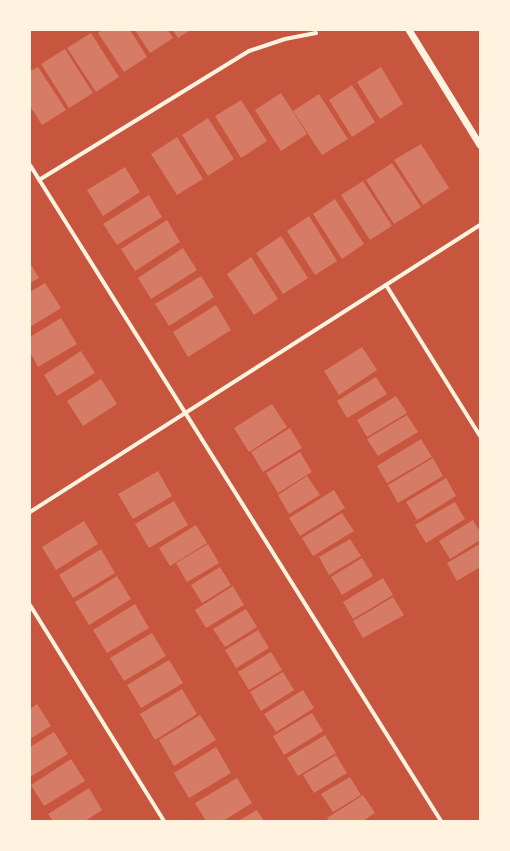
<svg xmlns="http://www.w3.org/2000/svg" width="510" height="851" viewBox="0 0 510 851" font-family="Poppins,sans-serif">
<rect width="100%" height="100%" fill="#c8553d"/>
<g fill="#d67c66">
<path d="M102,30h28l17,27 -23,15 -26,-39z"/>
<path d="M135,30h33l5,8 -23,15z"/>
<path d="M173,30h17l-12,8z"/>
<path d="M91,33l28,44 -23,15 -29,-44z"/>
<path d="M65,49l28,44 -24,15 -28,-44z"/>
<path d="M38,67l28,43 -24,15 -12,-19v-35z"/>
<path d="M381,67l22,37 -23,15 -23,-37z"/>
<path d="M352,85l23,37 -23,15 -23,-37z"/>
<path d="M281,93l26,41 -26,17 -26,-41z"/>
<path d="M319,94l29,45 -26,16 -29,-44z"/>
<path d="M241,100l26,41 -26,17 -26,-42z"/>
<path d="M208,118l26,41 -26,17 -26,-41z"/>
<path d="M177,137l26,42 -26,16 -26,-41z"/>
<path d="M421,144l28,44 -26,17 -29,-45z"/>
<path d="M392,163l29,44 -27,17 -28,-44z"/>
<path d="M125,167l15,25 -37,24 -16,-26z"/>
<path d="M363,181l29,45 -22,14 -29,-45z"/>
<path d="M149,195l13,22 -45,28 -14,-21z"/>
<path d="M335,199l29,45 -22,15 -29,-45z"/>
<path d="M309,216l28,45 -22,14 -28,-44z"/>
<path d="M167,220l13,22 -45,29 -14,-22z"/>
<path d="M281,236l27,42 -25,16 -27,-41z"/>
<path d="M183,248l14,22 -46,29 -13,-21z"/>
<path d="M251,257l27,42 -24,16 -27,-41z"/>
<path d="M30,263l9,15 -9,5z"/>
<path d="M201,276l13,21 -45,29 -14,-22z"/>
<path d="M45,283l16,25 -31,19v-35z"/>
<path d="M216,305l15,25 -43,27 -15,-25z"/>
<path d="M61,318l16,26 -39,23 -8,-15v-15z"/>
<path d="M362,347l15,23 -38,25 -15,-24z"/>
<path d="M81,351l14,22 -38,23 -13,-21z"/>
<path d="M376,377l11,17 -40,24 -10,-17z"/>
<path d="M101,379l16,25 -34,22 -16,-25z"/>
<path d="M396,396l11,17 -40,24 -10,-17z"/>
<path d="M272,404l15,23 -38,25 -15,-24z"/>
<path d="M407,415l11,17 -40,24 -11,-17z"/>
<path d="M290,428l12,20 -39,24 -12,-20z"/>
<path d="M421,439l11,18 -45,26 -10,-17z"/>
<path d="M300,452l12,20 -34,21 -12,-20z"/>
<path d="M433,458l10,18 -45,27 -10,-18z"/>
<path d="M158,471l14,25 -39,23 -15,-25z"/>
<path d="M307,476l13,19 -31,19 -11,-19z"/>
<path d="M446,478l10,18 -39,24 -11,-18z"/>
<path d="M334,490l11,18 -45,28 -11,-18z"/>
<path d="M174,501l14,24 -39,23 -14,-24z"/>
<path d="M455,502l10,17 -39,24 -11,-18z"/>
<path d="M342,513l12,18 -41,25 -11,-18z"/>
<path d="M473,520l7,12v8l-30,19 -11,-18z"/>
<path d="M84,521l14,23 -42,26 -14,-23z"/>
<path d="M196,525l11,18 -37,23 -11,-18z"/>
<path d="M350,539l11,17 -32,19 -10,-18z"/>
<path d="M208,544l11,19 -32,19 -11,-19z"/>
<path d="M480,544v23l-23,14 -10,-18z"/>
<path d="M101,549l14,24 -42,25 -14,-23z"/>
<path d="M362,558l11,18 -31,19 -11,-18z"/>
<path d="M220,567l11,18 -29,18 -11,-18z"/>
<path d="M117,576l14,23 -42,26 -14,-23z"/>
<path d="M383,578l10,17 -40,24 -10,-17z"/>
<path d="M233,586l11,19 -38,23 -11,-18z"/>
<path d="M393,597l11,18 -41,23 -10,-17z"/>
<path d="M135,604l14,24 -42,25 -14,-23z"/>
<path d="M246,609l11,18 -32,20 -12,-18z"/>
<path d="M258,630l11,18 -33,20 -11,-18z"/>
<path d="M152,633l14,23 -42,25 -14,-23z"/>
<path d="M271,652l11,18 -33,20 -11,-18z"/>
<path d="M169,660l14,23 -42,25 -14,-23z"/>
<path d="M283,672l11,18 -33,21 -11,-19z"/>
<path d="M182,689l15,25 -42,26 -15,-26z"/>
<path d="M303,690l11,18 -38,24 -12,-18z"/>
<path d="M37,704l14,22 -21,13v-30z"/>
<path d="M312,713l11,18 -39,24 -11,-19z"/>
<path d="M200,715l16,25 -42,26 -15,-26z"/>
<path d="M54,732l14,22 -38,23v-30z"/>
<path d="M325,735l11,18 -38,23 -11,-18z"/>
<path d="M216,747l15,26 -42,25 -15,-25z"/>
<path d="M336,755l11,18 -33,20 -11,-18z"/>
<path d="M71,759l14,22 -41,25 -13,-21z"/>
<path d="M350,777l11,18 -28,17 -12,-18z"/>
<path d="M237,778l15,25 -29,18h-17l-11,-18z"/>
<path d="M89,788l13,22 -17,11h-32l-5,-7z"/>
<path d="M363,795l12,18 -12,8h-34l-2,-3z"/>
<path d="M257,810l7,11h-26z"/>
</g>
<g fill="none" stroke-linecap="round" stroke-linejoin="round">
<g stroke="#fff3e0" stroke-width="4">
<path d="M30,165l411,656"/>
<path d="M39,180l210,-129 36,-12 31,-6"/>
<path d="M386,285l94,151"/>
<path d="M30,512l450,-287"/>
<path d="M30,605l134,216"/>
</g>
<path stroke="#fff3e0" stroke-width="7" d="M409,30l71,115"/>
</g>
<rect width="510" height="851" fill="none" stroke="#fff3e0" stroke-width="62"/>
</svg>
